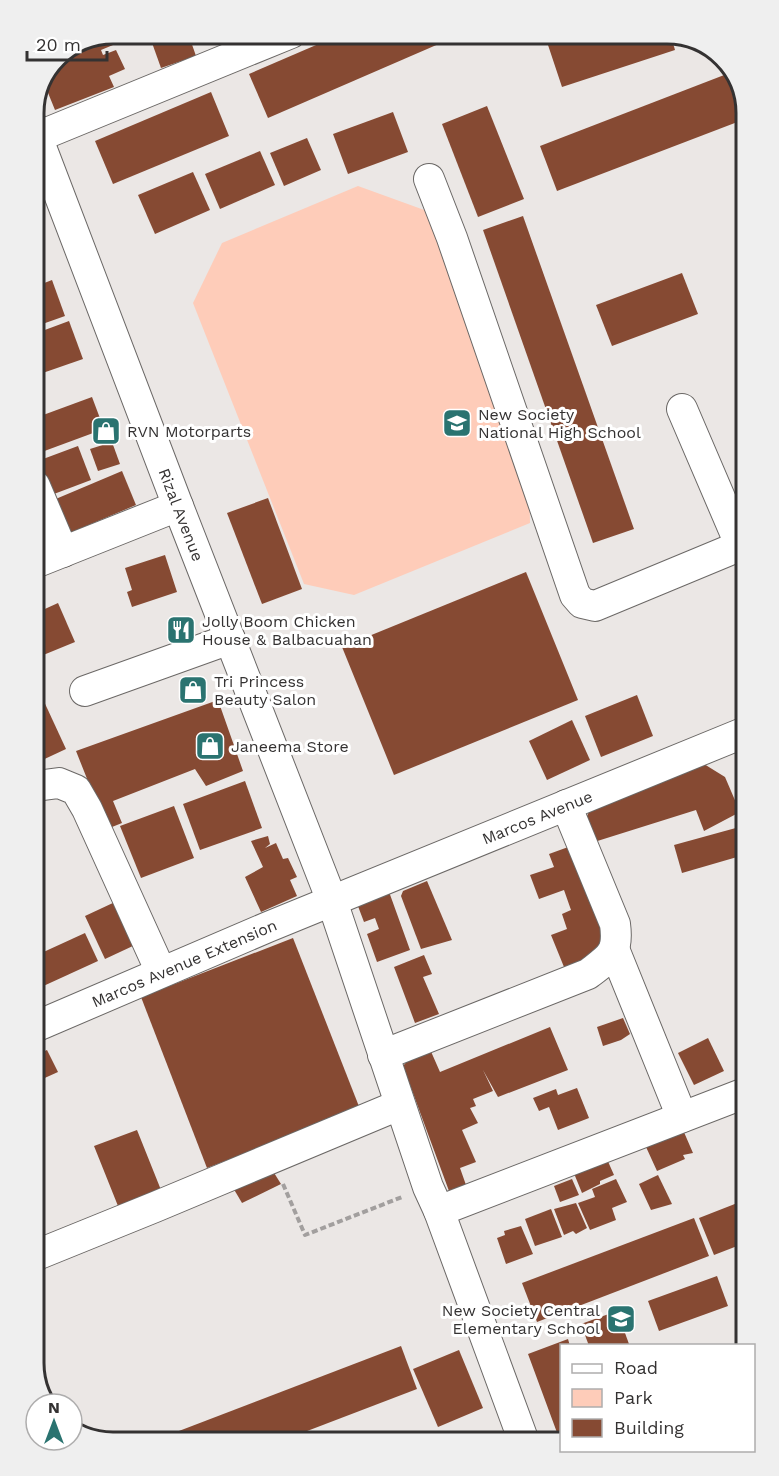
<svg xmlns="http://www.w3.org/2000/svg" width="779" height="1476" viewBox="0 0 779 1476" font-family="'Work Sans',sans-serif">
<rect width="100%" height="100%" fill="#ebe7e5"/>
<path fill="#feccb9" d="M358,186l69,25 102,268 1,44 -176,72 -50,-11 -111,-281 29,-60z"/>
<g fill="#864a33">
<path d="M172,33h16l8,23 -35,12 -10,-28z"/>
<path d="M344,33h93l4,10 -173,75 -19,-44z"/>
<path d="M453,33h28l-23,11z"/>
<path d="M586,33h84l5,17 -113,37 -14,-42z"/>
<path d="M109,35l4,10 -12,5 2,5 13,-5 9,19 -16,7 5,11 -59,23 -11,-27 13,-27z"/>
<path d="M732,72l8,10v39l-183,70 -17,-45z"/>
<path d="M211,92l18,44 -116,48 -18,-43z"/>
<path d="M487,106l37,93 -46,18 -36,-93z"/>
<path d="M393,112l15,40 -60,22 -15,-40z"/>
<path d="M307,138l14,32 -37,16 -14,-33z"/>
<path d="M260,151l15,34 -55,24 -15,-35z"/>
<path d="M193,172l17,38 -55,24 -17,-39z"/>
<path d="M523,216l111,313 -41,14 -110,-313z"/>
<path d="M34,228l7,17 -7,3z"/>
<path d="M682,273l16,41 -86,32 -16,-41z"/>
<path d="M52,280l13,36 -31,11v-40z"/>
<path d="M69,321l14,38 -49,17v-42z"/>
<path d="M92,397l12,32 -65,24 -4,-12v-23z"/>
<path d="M112,442l8,22 -22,7 -8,-22z"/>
<path d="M78,446l13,34 -45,17 -11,-29v-6z"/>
<path d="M122,471l14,34 -71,30 -14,-34z"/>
<path d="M268,498l34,91 -40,15 -35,-91z"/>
<path d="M165,555l12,37 -45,15 -5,-15 5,-2 -7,-22z"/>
<path d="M526,572l52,128 -184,75 -52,-128z"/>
<path d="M58,603l17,39 -39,16v-45z"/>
<path d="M41,695l25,54 -30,14v-66z"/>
<path d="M637,695l16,41 -52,21 -16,-41z"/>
<path d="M218,700l25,71 -37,15 -11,-17 -82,32 9,22 -15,6 -31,-78z"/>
<path d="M572,720l18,40 -43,20 -18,-39z"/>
<path d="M704,764l21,13 15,35 -36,19 -8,-21 -105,33 -7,-20 7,-16z"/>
<path d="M245,781l17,47 -62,22 -17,-46z"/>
<path d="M174,806l20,52 -53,20 -21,-52z"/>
<path d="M743,826l1,29 -62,18 -8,-28z"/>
<path d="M268,836l2,8 -5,4 11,-5 7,16 5,-1 9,19 -7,3 7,16 -36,16 -16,-35 18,-10 -12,-26z"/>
<path d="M571,846l38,104 -45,17 -13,-32 16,-6 -5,-15 9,-4 -7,-20 -25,9 -9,-24 24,-8 -5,-13z"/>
<path d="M427,881l25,59 -31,9 -20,-53 2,-5z"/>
<path d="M388,889l22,61 -33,12 -10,-28 12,-5 -4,-11 -11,4 -8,-21z"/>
<path d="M115,902l20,43 -30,14 -20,-43z"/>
<path d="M85,933l13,28 -59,27 -2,-33z"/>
<path d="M293,938l67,171 -153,59 -66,-171z"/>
<path d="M424,955l8,19 -9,3 16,37 -24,9 -21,-56z"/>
<path d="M623,1018l7,16 -9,6 -18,6 -6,-19z"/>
<path d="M550,1027l18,43 -70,27 -15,-27 10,21 -20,8 3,7 -6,2 8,15 -16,7 14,32 -16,6 6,17 -17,6 -46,-125 10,-12 16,-7 11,25z"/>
<path d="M708,1038l16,33 -30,14 -16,-32z"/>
<path d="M47,1050l11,22 -20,9v-27z"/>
<path d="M577,1088l12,30 -31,12 -9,-23 -10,4 -6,-13 23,-9 2,6z"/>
<path d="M680,1123l13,30 -10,2 2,4 -28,12 -16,-35z"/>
<path d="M137,1130l24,60 -43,16 -24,-60z"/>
<path d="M606,1157l8,18 -14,6v3l-18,9 -9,-22z"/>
<path d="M271,1168l10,16 -39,19 -10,-17z"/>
<path d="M658,1175l14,29 -21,6 -12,-26z"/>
<path d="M572,1179l7,16 -19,7 -6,-16z"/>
<path d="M616,1179l11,23 -15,6 4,12 -26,10 -12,-27 17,-6 -3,-8z"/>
<path d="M745,1200v43l-31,12 -15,-37z"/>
<path d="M576,1203l11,25 -11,6 -3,-3 -9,4 -10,-26z"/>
<path d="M551,1209l11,28 -27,9 -10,-27z"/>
<path d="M694,1218l15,38 -172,66 -15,-39z"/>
<path d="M521,1226l12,28 -27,10 -9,-26 8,-3 -1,-4z"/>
<path d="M717,1276l11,30 -69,25 -11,-30z"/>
<path d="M617,1311l12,33 -40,2 -8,-22z"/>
<path d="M568,1339l2,7h-8v92h-3l-31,-84z"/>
<path d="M401,1346l16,43 -136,52 -122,1 -1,-3z"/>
<path d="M459,1350l24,58 -45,19 -25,-58z"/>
</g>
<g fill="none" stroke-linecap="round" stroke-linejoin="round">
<g stroke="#6b6866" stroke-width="32">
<g id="minor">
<path id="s1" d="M33,126l145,380 154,395 96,286 11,24 84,228"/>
<path d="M37,137l254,-104"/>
<path d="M429,179l23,59 123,357 7,8 13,3 147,-61"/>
<path d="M682,409l60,140"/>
<path d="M35,486l28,66"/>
<path d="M35,563l143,-57"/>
<path d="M85,691l145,-52"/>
<path d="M36,786l23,-3 17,7 11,19 74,163"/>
<path d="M614,949l68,168"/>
<path id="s2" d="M37,1026l231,-99 475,-194"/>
<path d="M383,1055l205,-81c22,-17 31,-20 27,-50l-49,-119"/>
<path d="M439,1211l306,-118"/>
<path d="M39,1254l116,-47 244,-102"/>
</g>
</g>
<path stroke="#a29f9e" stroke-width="4" stroke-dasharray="6 3" stroke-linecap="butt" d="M283,1184l22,51 97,-38"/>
<use href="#minor" stroke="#fff" stroke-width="30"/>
</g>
<defs>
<g id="school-square" transform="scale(1.5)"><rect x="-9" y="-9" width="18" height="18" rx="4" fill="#2a7370" stroke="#fff"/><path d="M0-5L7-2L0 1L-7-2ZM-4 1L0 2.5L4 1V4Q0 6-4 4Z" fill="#fff"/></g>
<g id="shop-square" transform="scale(1.5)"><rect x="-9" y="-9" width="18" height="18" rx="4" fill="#2a7370" stroke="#fff"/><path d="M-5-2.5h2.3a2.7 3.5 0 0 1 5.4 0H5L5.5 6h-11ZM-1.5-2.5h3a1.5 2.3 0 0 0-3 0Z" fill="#fff"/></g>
<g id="restaurant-square" transform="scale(1.5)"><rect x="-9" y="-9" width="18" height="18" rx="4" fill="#2a7370" stroke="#fff"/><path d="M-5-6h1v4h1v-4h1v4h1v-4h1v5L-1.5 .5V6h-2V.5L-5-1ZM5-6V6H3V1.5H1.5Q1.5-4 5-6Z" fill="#fff"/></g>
</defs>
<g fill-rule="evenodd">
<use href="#school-square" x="457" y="423"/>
<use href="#shop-square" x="106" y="431"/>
<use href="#restaurant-square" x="181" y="630"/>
<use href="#shop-square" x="193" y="690"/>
<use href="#shop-square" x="210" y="746"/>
<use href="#school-square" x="621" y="1319"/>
</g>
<g text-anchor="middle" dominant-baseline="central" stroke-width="6" stroke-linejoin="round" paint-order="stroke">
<g font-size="16" fill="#343232" stroke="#fff" text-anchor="start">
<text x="478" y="414">New Society<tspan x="478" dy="18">National High School</tspan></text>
<text x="127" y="431">RVN Motorparts</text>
<text x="202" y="621">Jolly Boom Chicken<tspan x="202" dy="18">House &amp; Balbacuahan</tspan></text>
<text x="214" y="681">Tri Princess<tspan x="214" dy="18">Beauty Salon</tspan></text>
<text x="231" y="746">Janeema Store</text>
<text x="600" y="1310" text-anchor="end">New Society Central<tspan x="600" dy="18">Elementary School</tspan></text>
</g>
<g font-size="16" fill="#343232" stroke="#fff">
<text stroke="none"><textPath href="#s1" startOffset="416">Rizal Avenue</textPath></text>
<text stroke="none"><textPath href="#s2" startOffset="542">Marcos Avenue</textPath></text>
<text stroke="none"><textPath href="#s2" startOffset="160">Marcos Avenue Extension</textPath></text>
</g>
</g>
<path d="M0 0H779V1476H0ZM113 44H667A69 69 0 0 1 736 113V1363A69 69 0 0 1 667 1432H113A69 69 0 0 1 44 1363V113A69 69 0 0 1 113 44Z" fill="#efefef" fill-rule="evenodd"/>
<path fill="none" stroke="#343232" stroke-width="3" d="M113 44H667A69 69 0 0 1 736 113V1363A69 69 0 0 1 667 1432H113A69 69 0 0 1 44 1363V113A69 69 0 0 1 113 44Z"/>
<rect x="560" y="1344" width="195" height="108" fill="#ffffff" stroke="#aeadad" stroke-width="1.5"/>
<rect x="572" y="1364" width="30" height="9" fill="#ffffff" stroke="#aeadad" stroke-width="1.5"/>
<text x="614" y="1374" font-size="18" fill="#343232">Road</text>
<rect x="572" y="1389" width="30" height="18" fill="#feccb9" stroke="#aeadad" stroke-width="1.5"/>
<text x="614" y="1404" font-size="18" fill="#343232">Park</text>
<rect x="572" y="1419" width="30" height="18" fill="#864a33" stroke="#aeadad" stroke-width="1.5"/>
<text x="614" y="1434" font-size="18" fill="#343232">Building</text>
<g transform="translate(54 1422)"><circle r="28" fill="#ffffff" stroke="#aeadad" stroke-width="1.5"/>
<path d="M0-4.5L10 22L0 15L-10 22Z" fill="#2a7370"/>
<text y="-9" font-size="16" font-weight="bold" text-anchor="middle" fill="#343232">N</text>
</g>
<path d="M27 51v9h80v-9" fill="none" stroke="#343232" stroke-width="3"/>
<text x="36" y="51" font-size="18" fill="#343232" stroke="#ffffff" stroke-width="4.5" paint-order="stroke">20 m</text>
</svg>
